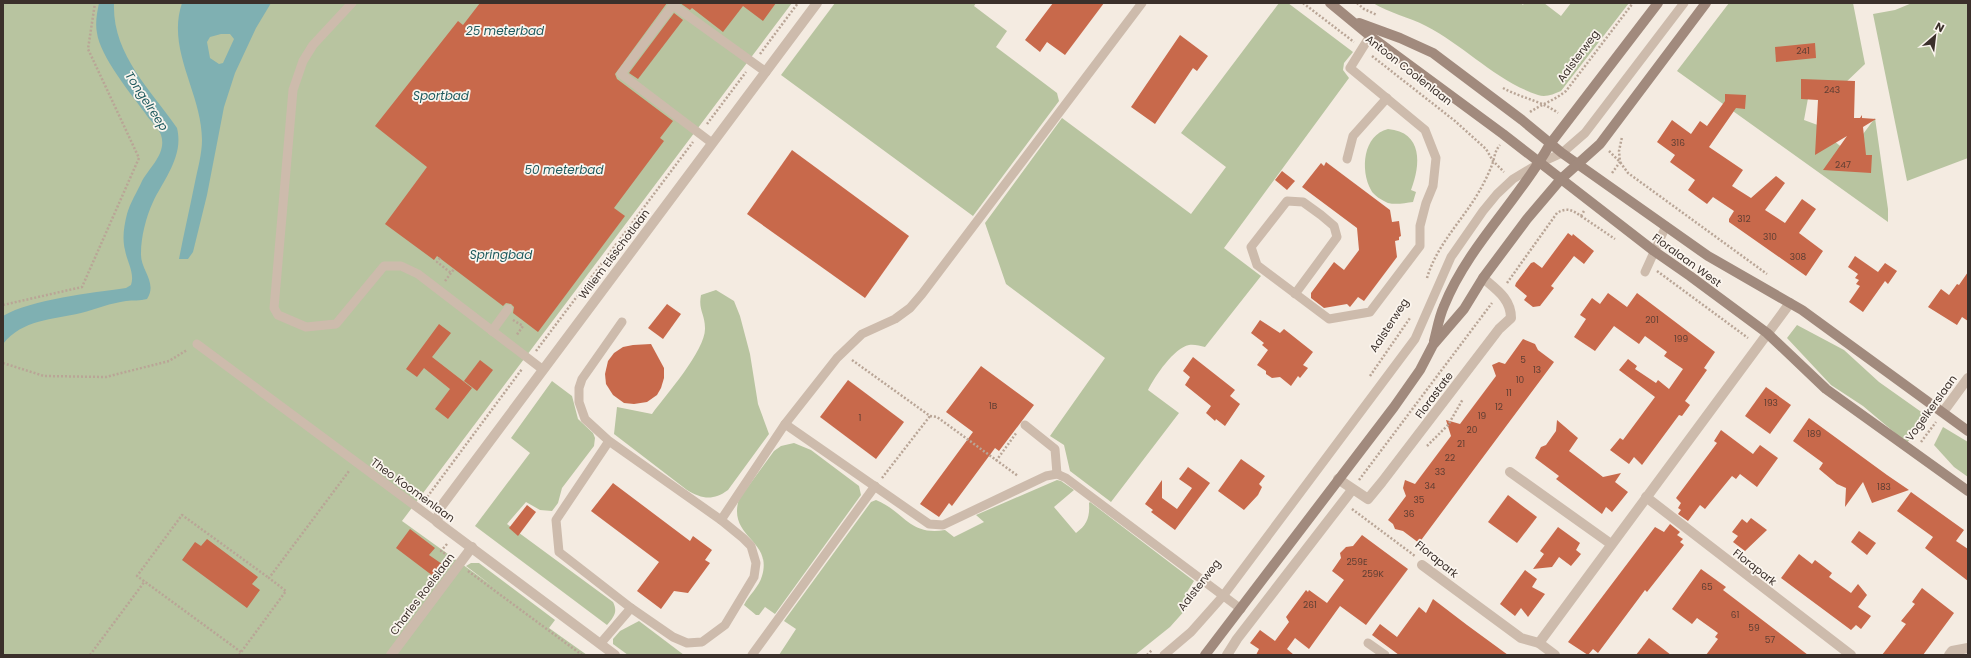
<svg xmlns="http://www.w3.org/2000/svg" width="1971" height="658" viewBox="0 0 1971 658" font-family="Poppins,sans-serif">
<rect width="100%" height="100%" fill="#f4ebe1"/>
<g fill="#b8c4a0">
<path d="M3,3h789l-390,518 89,64 -25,-19 5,-3h8l76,57 -6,8 38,27h-584z"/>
<path d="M835,3h141l-2,3 33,25 -11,16 61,46 2,8 -86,115 -192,-141z"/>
<path d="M1279,3h9l65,49 -9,11 -1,7 6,8 -125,170 37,28 -56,71c-5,-1 -11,-3 -16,-2 -15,3 -34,31 -41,45l31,23 -68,89 -41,-31 -6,-26 -14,-9 55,-78 -99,-74 -21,-61 77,-105 129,96 35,-47 -45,-34z"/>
<path d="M1373,3h148l2,2 1,-2h20l17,13 10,-13h58l-68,88c-8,3 -15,7 -23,4 -42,-14 -73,-49 -112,-69 -17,-9 -37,-13 -53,-23z"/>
<path d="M1729,3h124l12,61 -22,21 -32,-3 -7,38 30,11 -5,6 20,16 26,-35 13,91v13l-211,-151z"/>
<path d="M1912,3h56v155l-61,23 -34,-167 22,-4z"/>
<path d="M1388,129c35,3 33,36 23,61l5,2 -3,10c-8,1 -17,3 -25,1 -5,-2 -15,-8 -17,-13 -11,-20 -8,-55 17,-61z"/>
<path d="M716,290l18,11 6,15 10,38 8,50 11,30 -41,56c-15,11 -26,9 -41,0l-73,-56 3,-27 35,7c14,-19 54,-64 53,-86 0,-14 -7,-18 -4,-33z"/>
<path d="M1797,325l47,25 35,32 48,34 -20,27 -44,-37 -32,-21 -44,-47z"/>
<path d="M552,381l20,15 6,23 15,14 2,5 -1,8 -32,42 -4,15 -6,8 -12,-1 -14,-8 -19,22 106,78c5,10 1,15 -6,23l-132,-99 55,-73 -19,-15z"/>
<path d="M1943,427l25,15v35l-14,-10 -20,-22z"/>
<path d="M794,443l17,7 48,36 2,9 -86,119 -10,-7 -6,8h-3l-12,-10c5,-10 15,-18 18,-29 11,-37 -35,-38 -23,-77l35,-48 7,-5z"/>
<path d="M1057,480l4,1 13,9 -20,17 22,26c11,-8 14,-16 13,-30l1,-1 104,79 -7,11 8,7 -25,28 -35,28h-356l17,-26 -12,-8 87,-119 5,-2c29,12 33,36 69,30l9,7 30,-15 -8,-7z"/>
<path d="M639,621l45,34h-56l-15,-11v-5l7,-8z"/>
</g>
<g fill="#7fb0b2" fill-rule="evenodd">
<path d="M99,3h15c-2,51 36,86 63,125 7,28 -13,51 -24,74 -7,15 -12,35 -12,51 -1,17 17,29 6,46 -7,2 -14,1 -21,2 -15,2 -30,8 -45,12 -29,7 -58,6 -78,31v-28c29,-17 89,-23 123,-28l5,-3c4,-12 -4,-23 -6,-35 -3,-12 -1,-24 2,-36 3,-11 10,-22 15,-33 8,-14 25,-28 19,-46 -3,-8 -11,-14 -16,-22 -14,-19 -45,-57 -48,-80 -2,-10 0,-20 2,-30z"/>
<path d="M182,3h89l-15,25 -21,45 -11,34 -17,88 -14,57 -5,7h-9c5,-26 11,-52 16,-77 3,-14 7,-29 7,-42 0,-47 -36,-90 -20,-137zM221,34h9l4,5 -11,24 -4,1 -9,-6 -3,-16 3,-5z"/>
</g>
<g fill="#c8694b">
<path d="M480,3h187l-52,71 2,5 56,42 -13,17 4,3 -50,67 11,8 -87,116 -25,-19 1,-6 -3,-3 -5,-1 -3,3 -66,-50 -3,4 -49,-36 42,-57 -52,-41 83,-105 5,4z"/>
<path d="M680,3h96l-13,18 -20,-15 -20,26 -31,-24 -2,2z"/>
<path d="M1053,3h51l-39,52 -18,-13 -7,10 -15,-12z"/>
<path d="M674,13l9,7 -45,59 -9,-6z"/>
<path d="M1180,35l28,21 -11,15 -4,-3 -38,56 -24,-17z"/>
<path d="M1815,43l1,15 -40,4 -1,-15z"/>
<path d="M1801,79l54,2 -1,37h6l2,-3v3l14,1 -13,8 3,28h6l-1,18 -48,-3 24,-34 -32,19 3,-55 -17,-1z"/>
<path d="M1725,94l21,1 -1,14 -9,-1 -27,39 34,23 -11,16 19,12 25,-22 9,7 -20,27 20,13 17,-24 14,10 -17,24 24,18 -17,25 -77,-54v-3l5,-8 -21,-14 -6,7 -11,-8 -8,-6 7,-10 -25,-18 5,-7 -18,-13 15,-22 19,14 9,-13 7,5 18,-25z"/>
<path d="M792,150l117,86 -44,62 -118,-84z"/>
<path d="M1326,162l64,48 2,12 7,-1 2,15 -2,1v3l-4,1 2,16 -33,44 -6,-4 -8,10 -3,-3 -23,4 -13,-10v-5l23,-31 10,8 15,-20 -2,-22 -55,-41 19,-24 3,3z"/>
<path d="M1282,171l13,10 -8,9 -12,-10z"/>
<path d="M1568,233l4,3 1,-2 21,17 -10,13 -10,-8 -23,30 3,2 -14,18 -7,1 -9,-7 3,-4 -12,-10 1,-3 15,-20 3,-1 8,6z"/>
<path d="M1855,256l23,16 7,-9 12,8 -9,13 -3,-3 -22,31 -14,-10 11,-16 -4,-2 3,-4 -4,-2 3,-4 -10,-7z"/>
<path d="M1968,272v49l-6,-4 -5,8 -29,-18 13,-18 8,6 8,-11 2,1z"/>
<path d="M1608,293l19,14 10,-14 78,59 -11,16 3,2 -22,31 5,4 -8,11 -3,-1 -37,50 -8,-8 -5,7 -19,-14 10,-12 3,2 32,-43 -36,-27 9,-11 9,7 -2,3 21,14 2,-3 11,9 14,-20 -19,-13 3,-4 -22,-16 -6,8 -25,-18 -19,25 -21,-14 12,-18 -6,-4 12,-17 8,6z"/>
<path d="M667,304l14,10 -18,25 -15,-11z"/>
<path d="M1260,320l20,13 4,-4 29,23 -10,13 5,3 -8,10 -2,-2 -7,10 -11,-9 -8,1 -6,-4v-3l-9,-6 11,-15 -6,-5 2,-2 -13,-10z"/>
<path d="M439,324l12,9 -19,24 40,31 -24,31 -13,-10 15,-20 -26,-21 -7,9 -11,-8z"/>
<path d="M1523,339l12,5 3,6 16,12 -135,181 -16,-12 -8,-2 -2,-5 -5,-4 18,-24 -3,-8 2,-8 10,4 36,-48 -5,-16 14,4 36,-48 -4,-11 7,-3 6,2z"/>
<path d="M651,344l13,24v10l-3,10 -4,7 -10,7 -13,2 -10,-1 -11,-8 -7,-11 -1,-10 3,-13 6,-8 9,-6 10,-2z"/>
<path d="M1193,357l42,33 -5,6 10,8 -15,22 -9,-7 -1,2 -9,-8 5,-7 -26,-21 5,-8 -7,-6z"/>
<path d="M480,360l13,10 -16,21 -13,-10z"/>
<path d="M981,366l53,39 -35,46 -4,-3 -43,58 -3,-3 -10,14 -19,-13 53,-72 -27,-20z"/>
<path d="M848,380l56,42 -28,37 -56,-42z"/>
<path d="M1766,387l25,18 -21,29 -25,-18z"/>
<path d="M1809,418l78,57 22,15 -37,13 -9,-21 -18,25 1,-19 -9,-4 -18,-15 4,-6 -30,-22z"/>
<path d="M1557,420l21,18 -9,13 34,26 18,-4 -6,9 13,10 -16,20 -6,-5 -4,7 -46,-35 3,-3 -24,-18 6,-11 5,-2 10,-14z"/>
<path d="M1721,430l32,24 7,-9 18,13 -21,29 -17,-13 -4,5 -4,-3 -27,33 -5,-4 -12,16 -10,-7 3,-4 -3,-2 3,-5 -5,-5 41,-55 -3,-2z"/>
<path d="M1241,459l24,17 -6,8 3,3 -4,8 -14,15 -26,-19z"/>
<path d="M1188,467l22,16 -35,47 -24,-18 2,-2 -8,-6 17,-24v18l15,11 15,-21 -13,-9z"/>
<path d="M613,483l77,58 3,-5 19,14 -7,10 5,3 -22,30 -14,-2 -13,18 -24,-18 22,-29 -68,-51z"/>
<path d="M1911,492l53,38 -8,11 12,8v32l-43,-33 8,-11 -36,-26z"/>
<path d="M1508,495l29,22 -20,26 -29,-21z"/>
<path d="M527,505l9,7 -18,24 -9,-8z"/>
<path d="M1751,518l16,12 -22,21 -12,-9 5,-6 -6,-4 10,-13 5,4z"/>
<path d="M1670,524l10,8 -3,3 6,4 -3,3 4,3 -37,47 -2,-2 -47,63 -5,-4 -5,6 -20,-13 87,-115 9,5z"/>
<path d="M1558,527l22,16 -4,7 5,4 -10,12 -12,-9 -7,10 -19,2 11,-15 -4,-3z"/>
<path d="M410,529l25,19 -6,7 13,9 -9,12 -37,-28z"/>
<path d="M1859,531l17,12 -9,12 -16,-13z"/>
<path d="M1362,535l46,34 -42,56 -26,-19 -31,43 -14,-11 -8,11 7,6h-38l3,-6 -9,-6 10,-13 15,11 14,-19 -3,-5 20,-27 2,2 1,-2 18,13 17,-23 -12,-9 9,-13 -1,-5 6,-6 7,-1z"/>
<path d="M207,539l51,38 -6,7 8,6 -13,18 -65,-48 13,-18 6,4z"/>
<path d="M1799,554l13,10 3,-4 17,13 -3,4 22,16 7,-9 9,11 -9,12 13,9 -10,13 -5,-4 -5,5 -70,-52z"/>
<path d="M1701,569l25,18 -3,3 21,16 64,49h-102l12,-16 -3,-2 3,-4 -21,-15 -5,6 -20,-15z"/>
<path d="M1525,570l12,9 -5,8 13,7 -17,23 -7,-9 -6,8 -15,-12z"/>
<path d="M1922,588l32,25 -31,42h-41l24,-31 -5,-3 14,-17 -3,-2z"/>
<path d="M1433,599l34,26 41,30h-109l-27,-20 8,-11 17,13 22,-30 7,6z"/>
<path d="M1649,638l22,17h-35z"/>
</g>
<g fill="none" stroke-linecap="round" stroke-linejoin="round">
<g stroke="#b9a596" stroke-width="2.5" stroke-dasharray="2 2" stroke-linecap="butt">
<path d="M1303,3l51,39"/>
<path d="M1357,3l7,6 13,6"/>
<path d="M760,54l38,-51"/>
<path d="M1372,56l83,65 31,28 7,12 11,11"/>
<path d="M1503,88c18,10 39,13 55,25"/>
<path d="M1530,112c12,-8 25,-12 36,-21l67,-88"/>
<path d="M707,124l39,-52"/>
<path d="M1609,151l11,11 8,11 139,101"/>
<path d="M1612,173l8,-11 -1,-11 3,-14"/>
<path d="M1581,216l34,23"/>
<path d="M440,258l-3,4 14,11"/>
<path d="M1657,271l91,67"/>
<path d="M1427,278c10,-34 36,-58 53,-88 5,-9 10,-19 13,-28 2,-7 2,-11 7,-17"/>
<path d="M445,281l9,-12"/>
<path d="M1507,283l50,-70c10,-6 15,-3 24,3l3,-5"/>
<path d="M3,305l79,-18 57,-129 -51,-109 7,-46"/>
<path d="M513,320l10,6 -7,10"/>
<path d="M536,351l157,-209"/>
<path d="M852,360l78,56 7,1 81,59"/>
<path d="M3,363l41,13 62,1 63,-16 18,-11"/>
<path d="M1370,376l40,-58"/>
<path d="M1921,442l15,-20"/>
<path d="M1427,446l21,-21 15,-26"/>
<path d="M996,461l21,-29"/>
<path d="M882,478l48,-62"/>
<path d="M1359,480l133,-177"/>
<path d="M425,500l97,-131"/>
<path d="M1352,509l63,47"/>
<path d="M447,544l-6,7 9,6"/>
<path d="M468,571l114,84"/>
<path d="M241,652l-104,-76 45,-61 87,63"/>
<path d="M90,655l55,-74"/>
<path d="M239,655l47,-64 -17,-13 80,-107"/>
<path d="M1147,655l5,-5"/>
</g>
<g stroke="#cdbbac" stroke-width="9">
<path d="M352,3l-39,42 -10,16 -10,29 -19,218 4,7 28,12 30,-3 48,-58h17l17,8 124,95"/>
<path d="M712,143l-91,-69 52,-69 93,67"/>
<path d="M1347,159l6,-23 34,-38"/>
<path d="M1645,272l21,-46"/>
<path d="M1295,294l42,-57 -3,-11 -13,-11 -18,-13 -16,-1 -36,46 6,18 72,54 41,-7 50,-66v-20l6,-23 7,-17 3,-28 -11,-28 -75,-62 20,-32"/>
<path d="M492,331l16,-22"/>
<path d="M197,344l240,178"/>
<path d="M785,424l144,100 14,1 103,-49 11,-2 9,4 175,131"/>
<path d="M1025,425l30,24 2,25"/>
<path d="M609,441l-53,79 3,32 72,56 42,29 14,6 15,-1 23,-17 29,-48 2,-14 -5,-17 -8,-8 -22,-18 -112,-79 -24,-22 -6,-17v-14l3,-9 40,-57"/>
<path d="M721,520l64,-96 52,-66 25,-24 33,-15 15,-11 12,-14 220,-291"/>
<path d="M1368,643l17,12"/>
<path d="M600,644l31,-36"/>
<path d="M752,655l123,-169"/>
<path d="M1164,655l27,-23 32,-36 192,-257 36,-82 32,-46 14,-17 16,-15 27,-16 22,-10 23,-20 99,-130"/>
</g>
<g stroke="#cdbbac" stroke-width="10">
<path d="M1943,412l25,-34"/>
<path d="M1510,472l101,72"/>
<path d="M1338,479l30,20 14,-17 117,-153 12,-11c0,-19 -14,-28 -28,-40"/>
<path d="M1646,497l205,158"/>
<path d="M1422,565l99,73 18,5 16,12"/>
<path d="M1539,643l251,-340"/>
<path d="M391,655l81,-108"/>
<path d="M615,655l-178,-133 3,-14 377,-505"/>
<path d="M1227,655l10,-16 115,-149"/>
<path d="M1949,655l3,-4 16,-3"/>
</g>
<g stroke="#a18a7d" stroke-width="10">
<path d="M1330,3l40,33 133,98 151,117 36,25 77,57 59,56 142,102"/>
<path d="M1359,23l41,15 33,15 89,67 40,33 146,103 94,54 166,121"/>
<path d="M1434,341c3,-11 5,-24 10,-35 24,-60 75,-106 106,-162l108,-141"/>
<path d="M1205,655l189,-248 26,-37 13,-25 31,-36 19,-31 44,-59 34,-40 39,-35 106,-141"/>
</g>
</g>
<g text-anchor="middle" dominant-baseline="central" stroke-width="3.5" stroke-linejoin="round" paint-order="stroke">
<g font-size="9" fill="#5e3e33">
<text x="1803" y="51">241</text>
<text x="1832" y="90">243</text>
<text x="1678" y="143">316</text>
<text x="1843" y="165">247</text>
<text x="1744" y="219">312</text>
<text x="1770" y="237">310</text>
<text x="1798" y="257">308</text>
<text x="1652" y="320">201</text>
<text x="1681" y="339">199</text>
<text x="1523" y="360">5</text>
<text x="1537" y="370">13</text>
<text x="1520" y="380">10</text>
<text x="1509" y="393">11</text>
<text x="1771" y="403">193</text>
<text x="993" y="406">1B</text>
<text x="1499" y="407">12</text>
<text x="1482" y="416">19</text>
<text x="860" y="418">1</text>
<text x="1472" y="430">20</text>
<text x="1814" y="434">189</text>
<text x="1461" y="444">21</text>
<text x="1450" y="458">22</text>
<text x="1440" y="472">33</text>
<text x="1430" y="486">34</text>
<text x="1884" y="487">183</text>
<text x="1419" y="500">35</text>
<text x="1409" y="514">36</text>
<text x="1357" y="562">259E</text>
<text x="1373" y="574">259K</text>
<text x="1707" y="587">65</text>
<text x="1310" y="605">261</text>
<text x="1735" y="615">61</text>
<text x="1754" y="628">59</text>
<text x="1770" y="640">57</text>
</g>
<g font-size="11" fill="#3b302b" stroke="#fbf5ee">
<text transform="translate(1578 56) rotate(-53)">Aalsterweg</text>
<text transform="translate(1409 70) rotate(38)">Antoon Coolenlaan</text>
<text transform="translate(614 254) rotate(-53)">Willem Elsschotlaan</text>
<text transform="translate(1687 260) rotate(36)">Floralaan West</text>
<text transform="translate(1389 325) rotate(-57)">Aalsterweg</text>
<text transform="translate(1434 395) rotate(-53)">Florastate</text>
<text transform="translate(1931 408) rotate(-54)">Vogelkerslaan</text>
<text transform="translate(413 490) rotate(36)">Theo Koomenlaan</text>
<text transform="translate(1437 559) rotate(39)">Florapark</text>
<text transform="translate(1755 567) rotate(38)">Florapark</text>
<text transform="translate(1199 585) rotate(-52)">Aalsterweg</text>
<text transform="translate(422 594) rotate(-53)">Charles Roelslaan</text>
</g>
<g font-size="12" font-style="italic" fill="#1f5a5e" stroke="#fbf5ee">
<text x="505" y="30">25 meterbad</text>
<text x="441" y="95">Sportbad</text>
<text transform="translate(147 101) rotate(57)">Tongelreep</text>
<text x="564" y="169">50 meterbad</text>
<text x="501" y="254">Springbad</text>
</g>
</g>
<rect width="1971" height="658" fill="none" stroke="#3b302b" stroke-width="8"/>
<g transform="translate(1935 36) rotate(28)" stroke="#fbf5ee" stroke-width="3" paint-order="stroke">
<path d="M0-3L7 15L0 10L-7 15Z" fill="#3b302b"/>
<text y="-6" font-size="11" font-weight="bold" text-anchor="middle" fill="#3b302b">N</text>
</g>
</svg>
